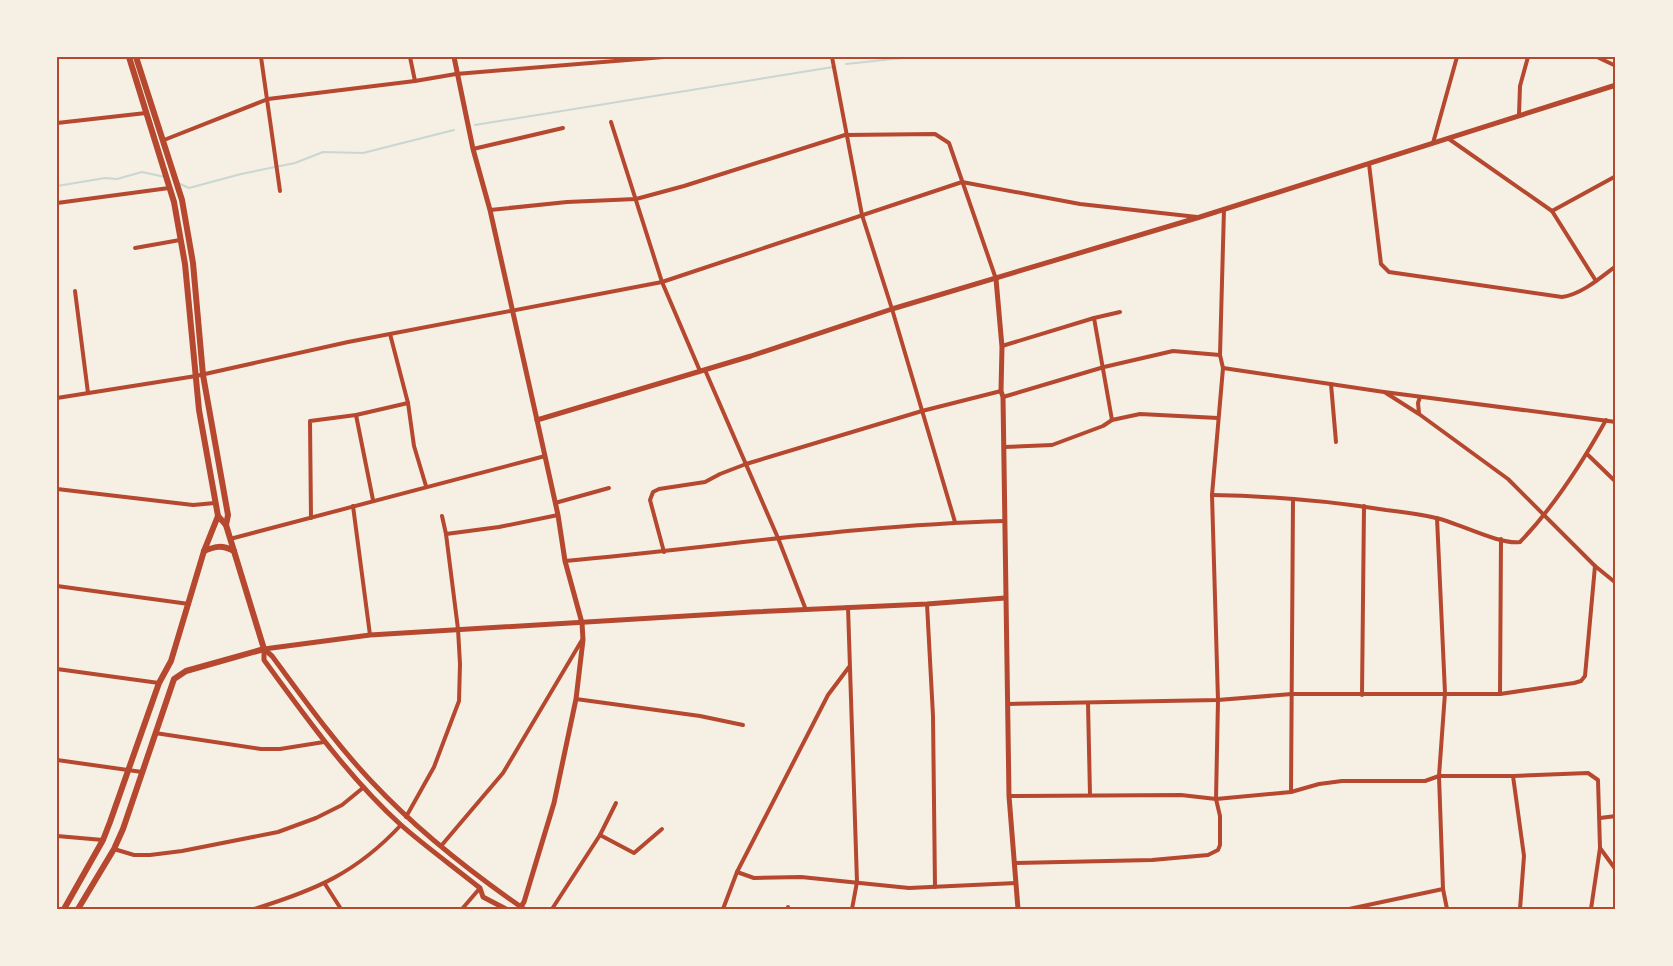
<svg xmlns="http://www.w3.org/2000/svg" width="1673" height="966" viewBox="0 0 1673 966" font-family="Barlow,sans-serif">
<rect width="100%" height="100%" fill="#f6efe4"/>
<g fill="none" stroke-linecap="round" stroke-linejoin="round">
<g stroke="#c9d6d2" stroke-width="2">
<path d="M846,64l66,-7"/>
<path d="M475,125l358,-58"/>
<path d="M178,183l11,5 52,-14 54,-11 28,-11 40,1 91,-23"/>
<path d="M57,186l48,-8 12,1 25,-7 23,5"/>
</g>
<g stroke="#b5482f" stroke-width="4">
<path d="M261,57l19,134"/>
<path d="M410,57l5,24"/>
<path d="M832,57l30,158 30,94 63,213"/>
<path d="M1597,57l19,9"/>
<path d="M1519,115l1,-29 8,-29"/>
<path d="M611,122l51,160 38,89"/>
<path d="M57,123l89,-10"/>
<path d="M1449,139l103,72 44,70"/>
<path d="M164,140l104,-41 147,-18 41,-7 208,-17"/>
<path d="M1433,143l24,-86"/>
<path d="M473,149l90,-21"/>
<path d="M1369,164l12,100 8,8 173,25c20,-3 38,-19 54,-31"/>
<path d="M57,203l112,-15"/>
<path d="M490,210l77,-8 69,-3 48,-13 161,-51 90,-1 14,9 47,136"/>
<path d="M1552,211l64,-35"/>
<path d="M135,248l45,-8"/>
<path d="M75,291l13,102"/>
<path d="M1094,318l18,102"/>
<path d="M390,334l18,69 6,43 12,40"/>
<path d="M1002,346l92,-28 26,-6"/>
<path d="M1223,368l161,24 232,30"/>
<path d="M705,370l73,168 28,72"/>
<path d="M1331,384l5,58"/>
<path d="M1386,393l33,21 89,65 87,87 21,17"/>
<path d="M1003,397l101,-30 69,-16 47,4"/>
<path d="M57,398l139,-22 152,-34 314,-60 300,-100 118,22 117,13"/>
<path d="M1419,413l-1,-10 2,-6"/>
<path d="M356,415l17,85"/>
<path d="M1004,447l48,-2 51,-19 9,-6 28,-6 78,4"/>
<path d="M1587,454l29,28"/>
<path d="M57,489l136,16 22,-2"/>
<path d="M1212,495c58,1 117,6 174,15 17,2 34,4 50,8 23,5 63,27 84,24 34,-35 62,-79 86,-122"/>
<path d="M555,503l54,-15"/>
<path d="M353,506l17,129"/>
<path d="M311,518l-1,-97 46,-6 52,-12"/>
<path d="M1437,518l8,175 -6,83 4,113 4,20"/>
<path d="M446,534l53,-7 59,-12"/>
<path d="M230,539l315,-83"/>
<path d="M664,552l-14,-52 3,-8 6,-3 46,-7 15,-8 26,-10 176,-53 79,-20"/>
<path d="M565,561c146,-13 292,-36 439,-40"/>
<path d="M57,586l132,18"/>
<path d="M927,604l6,112 2,171"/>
<path d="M848,607l9,275 -5,27"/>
<path d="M57,669l102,14"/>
<path d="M1500,694l1,-155"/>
<path d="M1362,695l2,-189"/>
<path d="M576,699l124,17 43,9"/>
<path d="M1088,703l2,92"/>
<path d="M1008,704l210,-4 74,-6h208l74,-11 7,-2 4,-5 10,-110"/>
<path d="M155,733l106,16h19l44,-7"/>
<path d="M57,760l85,12"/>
<path d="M1513,776l11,80 -4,53"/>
<path d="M1291,792l2,-293"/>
<path d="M1009,796l172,-1 35,4 75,-7 28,-8 23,-3h83l14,-5h74l75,-3 10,7 2,68 16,22"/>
<path d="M406,817l28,-50 25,-66 1,-37 -2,-35 -12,-95 -4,-18"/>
<path d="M1600,818l16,-2"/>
<path d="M600,835l34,18 28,-24"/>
<path d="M57,836l46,4"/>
<path d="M441,846l62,-73 79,-133"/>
<path d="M114,849l20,6h16l32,-4 96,-19 38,-14 26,-13 22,-18"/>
<path d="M1014,863l138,-3 56,-5 10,-5 2,-5v-29l-4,-17 2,-99 -6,-205 11,-127 -3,-13 4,-146"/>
<path d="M737,872l17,6 47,-1 108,11 107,-5"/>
<path d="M325,884l16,25"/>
<path d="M254,909c62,-19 102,-36 147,-84"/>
<path d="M462,909l18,-21"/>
<path d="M552,909l48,-74 16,-32"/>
<path d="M723,909l14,-37 91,-177 21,-28"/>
<path d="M788,909v-2"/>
<path d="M1349,909l94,-20"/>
<path d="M1591,909l9,-61"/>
</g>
<g stroke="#b5482f" stroke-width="5">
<path d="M454,57l19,92 17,61 47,210 21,95 7,46 17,62 1,17 -7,59 -22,104 -30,99 -4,6"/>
<path d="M996,279l6,68 -1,44 2,6 6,399 9,113"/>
<path d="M537,420l214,-64 141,-47 308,-92 416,-132"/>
<path d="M264,649l106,-14 382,-23 175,-8 78,-6"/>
</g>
<g stroke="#b5482f" stroke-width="5">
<path d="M264,649l8,7c32,43 63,87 100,126 45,48 97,89 152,127"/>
<path d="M264,649v11c42,57 84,117 137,165 25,22 53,42 79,63l3,9 23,12"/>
</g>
<g stroke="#b5482f" stroke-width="6">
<path d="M136,57l46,143 11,63 10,112 25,140 -2,10"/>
<path d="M204,551c12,-5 18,-6 30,0"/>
<path d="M64,909l39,-69 7,-18 49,-139 12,-22 33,-110 14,-35"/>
<path d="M78,909l36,-60 9,-20 51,-150 12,-8 78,-22 -38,-124 -8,-9 -19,-106 -14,-146 -11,-62 -45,-145"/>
</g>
</g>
<rect width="1673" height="966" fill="none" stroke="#f6efe4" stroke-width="117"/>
<rect x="58" y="58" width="1556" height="850" fill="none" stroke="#b5482f" stroke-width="2"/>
</svg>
